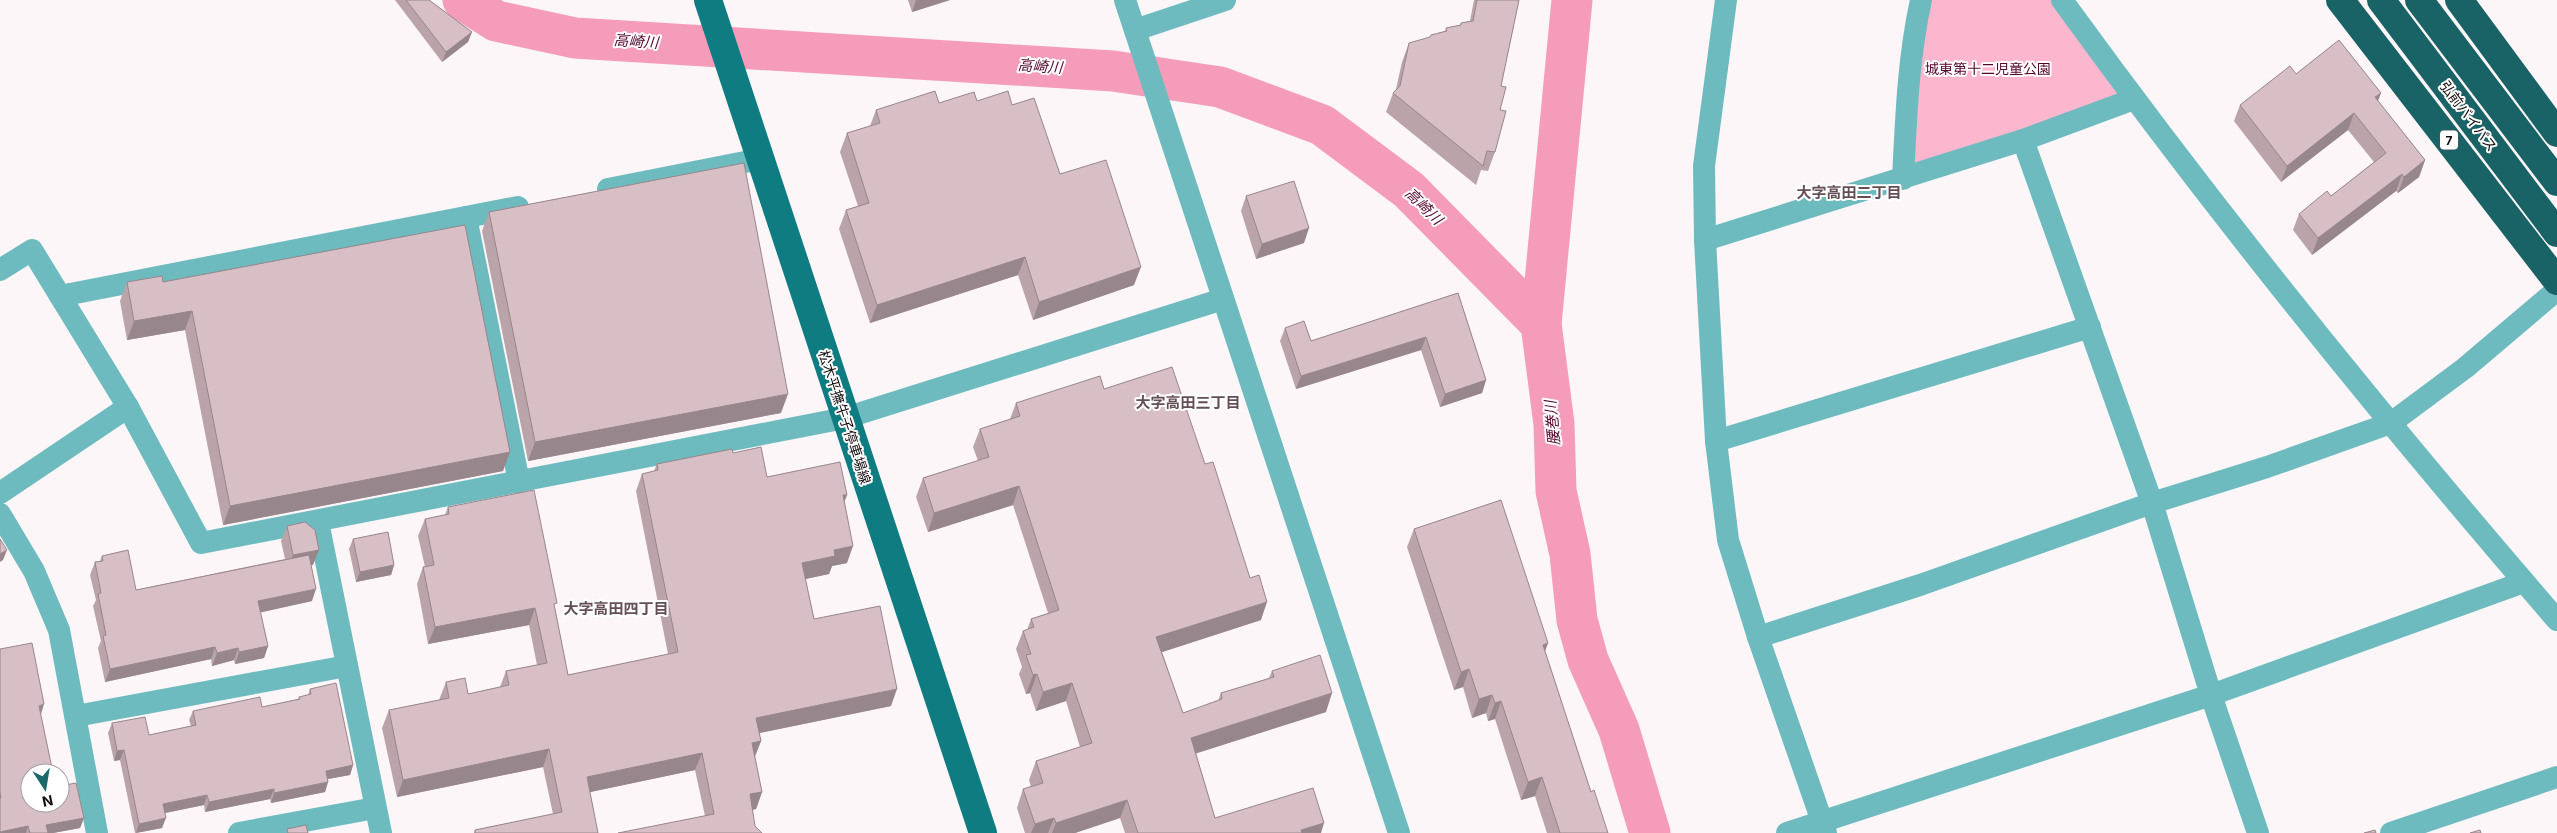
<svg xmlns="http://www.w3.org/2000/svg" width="2557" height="833" viewBox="0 0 2557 833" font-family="Inter,'Noto Sans JP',sans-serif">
<rect width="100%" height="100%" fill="#fcf6f8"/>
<path fill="#fcb7ce" d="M1932,0h119l72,96 -205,69 -9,-6 13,-116z"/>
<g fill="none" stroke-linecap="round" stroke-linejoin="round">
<g stroke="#f59cbb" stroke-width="41">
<path d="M463,0l33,21 79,17 538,33 107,16 102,38 87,65 132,134"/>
<path d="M1572,0l-31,324 13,100 2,67 14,63 7,66 11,40 31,70 31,103"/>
</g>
<g stroke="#6dbbbf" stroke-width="22">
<path d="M1125,0l274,833"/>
<path d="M1726,0l-22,166 1,74 11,201 12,99 30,97 68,196"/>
<path d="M2062,0c155,214 322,420 495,620"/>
<path d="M1135,30l90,-30"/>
<path d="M2023,140l129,363 59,192 47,138"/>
<path d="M1903,179c3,-60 5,-120 18,-179"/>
<path d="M608,189l152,-30"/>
<path d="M466,217l53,265"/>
<path d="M1705,240l318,-100 111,-41"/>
<path d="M0,270l32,-20 96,157 73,136 644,-125 378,-119"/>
<path d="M60,296l458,-89"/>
<path d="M1716,441l374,-114"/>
<path d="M0,493l128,-86"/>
<path d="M0,514l34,57 25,59 38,203"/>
<path d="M318,522l63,311"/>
<path d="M1758,637l162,-52 232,-82 115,-36 124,-44 74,-55 92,-78"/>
<path d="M76,716l271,-50"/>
<path d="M239,833l136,-25"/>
<path d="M1787,833l424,-138 313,-113"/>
<path d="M2391,833l166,-56"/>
</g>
<path stroke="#0f7c81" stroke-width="28" d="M708,0l275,833"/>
<g stroke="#196266" stroke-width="28">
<path d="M2340,0l217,281"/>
<path d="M2381,0l176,233"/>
<path d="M2419,0l138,182"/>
<path d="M2459,0l98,133"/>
</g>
</g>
<g fill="#baa4aa">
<path d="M395,0h34l43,32 -4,10 -26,20z"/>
<path d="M908,0h42l-38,12z"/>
<path d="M1474,0h45l-18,86 -1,24 -5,42 -7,19 -7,-1 -5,15 -90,-73 7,-19 3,-4 6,-27 7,-19 20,-5 2,-3 14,-4 1,-3 14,-3 1,-2 9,-2z"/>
<path d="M2296,74l82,27 47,59 -6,17 -21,16 -2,-2 -84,64 -19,-25 6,-16 32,-18 43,-34 -26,-32 -67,52 -47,-61 6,-16z"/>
<path d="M977,101l35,4 48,69 74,111 -101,35 -15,-45 -148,48 -31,-94 7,-19 12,-4 -18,-54 7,-19 23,-7 6,-16 63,-7z"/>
<path d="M1246,196l58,47 -48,16 -15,-48z"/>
<path d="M489,212l292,201 -253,48 -46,-230z"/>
<path d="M127,282h36l340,189 -280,54 -38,-195 -58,10 -7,-39z"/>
<path d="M1458,293l28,87 -4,13 -42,14 -19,-57 -125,39 -16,-48 5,-13 26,13z"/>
<path d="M1104,389l101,75 56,156 -99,32 21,61 35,-12 3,-8 48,-15 3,-7 54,41 -130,41 19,65 106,15h-196l-5,-15 -45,15h-50l-8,-25 6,-19 8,-2 -2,-7 7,-19 44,-14 -14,-46 -30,10 -6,-18 -4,1 -7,-20 3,-7 -6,-18 7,-18 4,-1 4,-11 17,-6 -35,-108 -85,27 -12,-35 7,-19 55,-17 -5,-14 7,-18 30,-10 6,-16z"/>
<path d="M733,453l34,24 80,18 -3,7 3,61 -15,3 -3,8 -24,5 9,40 77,87 -132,27 2,8 -6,16 7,35 -6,17 -4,1 -47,6 -10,-46 -105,22 8,41h-124l1,-3 78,-16 -10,-47 -146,30 -15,-69 7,-18 50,-10 7,-18 22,12 32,-7 6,-16 31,-6 -8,-40 -101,19 -11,-60 6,-17h2l-7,-31 7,-17 20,-4 3,-8 107,102 13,66 100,-21 -32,-163 6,-17 12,-3 3,-7z"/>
<path d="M287,526l26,39h-2l1,36 -52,11 8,34 -4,12 -29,6 -1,-4 -22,6 -1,-7 -106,23 -7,-34 3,-7 -8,-35 3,-6 -6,-25 5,-13 5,-1 2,-5 34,34 149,-31 -4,-18z"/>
<path d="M1414,529l134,114 -3,8 46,141 17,41h-61l-12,-37 -14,4 -26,-81 -7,2 -2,-8 -14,5 -9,-31 -9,3 -47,-143z"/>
<path d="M353,539l41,26 -3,10 -35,7 -7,-33z"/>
<path d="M0,649l41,65 -11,59 54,45 -4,10 -27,5h-53z"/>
<path d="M310,689l43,76 -3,10 -22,4v3l-3,10 -54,11 -1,-4 -65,13 -1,-7 -39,8 -3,15 -27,5 -15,-73 -6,1 -6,-28 4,-10 37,12 42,-9 -2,-6 4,-9 69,-4 36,-8 1,-2 9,-2z"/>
</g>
<g fill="#97868b">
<path d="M916,0h34l-38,12z"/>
<path d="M472,32l-4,10 -26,20 4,-10z"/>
<path d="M2381,93l-6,16v-12z"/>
<path d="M2354,113l-6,17 -67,52 6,-16z"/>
<path d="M2425,160l-6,17 -21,16 6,-16z"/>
<path d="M2402,174l-6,17 -84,64 6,-17z"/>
<path d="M1309,228l-5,15 -48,16 6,-15z"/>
<path d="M1025,257l-7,18 -148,48 7,-18z"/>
<path d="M1141,267l-7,18 -101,35 6,-18z"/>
<path d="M192,311l-7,19 -58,10 7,-19z"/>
<path d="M1426,337l-5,13 -125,39 5,-13z"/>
<path d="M1486,380l-4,13 -42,14 5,-13z"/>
<path d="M788,394l-7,19 -253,48 7,-19z"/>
<path d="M510,452l-7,19 -280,54 7,-19z"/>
<path d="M1019,486l-6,19 -85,27 6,-19z"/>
<path d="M843,495h4l-7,17z"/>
<path d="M853,546l-6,17 -15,3 -3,8 -33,7 6,-18 32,-13z"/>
<path d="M7,550l-4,10 -3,2v-8z"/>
<path d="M319,550l-6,15 -25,5 5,-15z"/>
<path d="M394,565l-3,10 -35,7 4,-10z"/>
<path d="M316,589l-4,12 -58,13 4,-13z"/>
<path d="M1267,602l-6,18 -111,36 6,-19z"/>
<path d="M535,608l-6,17 -101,19 7,-17z"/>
<path d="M1548,643l-7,19 2,-17z"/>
<path d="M268,646l-4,12 -29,6 4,-12z"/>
<path d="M215,647l-4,12 -106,23 5,-13z"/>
<path d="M238,648l-4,12 -22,6 5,-13z"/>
<path d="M1469,669l-6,18 -9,3 7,-18z"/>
<path d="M1037,674l-7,19 -4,1 7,-19z"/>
<path d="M1072,683l-6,18 -30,10 7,-19z"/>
<path d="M897,689l-6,17 -141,29 6,-17z"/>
<path d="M1332,693l-6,19 -141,45 6,-19z"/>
<path d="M1492,695l-6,18 -14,5 7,-19z"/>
<path d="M1501,701l-6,18 -7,2 7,-18z"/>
<path d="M44,704l-3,10 -2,-8z"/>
<path d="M761,741l-7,17 -2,-15z"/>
<path d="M549,749l-6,18 -146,30 6,-17z"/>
<path d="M124,750l-4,10 -6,1 3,-10z"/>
<path d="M702,753l-7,17 -114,24 6,-17z"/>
<path d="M353,765l-3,10 -28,5 4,-9z"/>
<path d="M1542,777l-7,19 -14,4 7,-18z"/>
<path d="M328,782l-3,10 -54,11 3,-10z"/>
<path d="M274,789l-4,10 -65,13 4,-10z"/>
<path d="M762,792l-6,17 -12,3 6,-18z"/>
<path d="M207,795l-3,10 -44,9 3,-10z"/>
<path d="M1127,800l-7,18 -45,15h-23l4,-10z"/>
<path d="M84,818l-4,10 -27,5h-10l3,-8z"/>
<path d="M166,818l-4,10 -26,5 3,-9z"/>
<path d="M1054,818l-6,15h-17l4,-9z"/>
<path d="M1324,823l-3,10h-21l1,-3z"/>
<path d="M28,826l-2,7h-26v-1z"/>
</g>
<g fill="#d8bfc6" stroke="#97868b">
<path d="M406,0h23l43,32 -26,20z"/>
<path d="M1477,0h42l-18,86 5,1 -6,23 6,1 -11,41 -8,-1 -4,15 -90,-73 7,-7 9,-43 21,-6 1,-2 16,-4 -1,-3 15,-3v-2l12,-2z"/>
<path d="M2339,40l42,53 -6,4 50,63 -21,17 -2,-3 -84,64 -19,-24 28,-23 4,5 55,-43 -32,-40 -67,53 -47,-61 50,-39 6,8z"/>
<path d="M935,91l4,12 35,-11 3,9 31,-10 4,14 22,-7 26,76 46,-14 35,107 -102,35 -14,-45 -148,48 -31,-95 23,-7 -22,-70 33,-10 -4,-13z"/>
<path d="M744,163l44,231 -253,48 -46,-230z"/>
<path d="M1294,181l15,47 -47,16 -16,-48z"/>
<path d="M465,225l45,227 -280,54 -38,-195 -58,10 -7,-39 35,-6 1,6z"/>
<path d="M1458,293l28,87 -41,14 -19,-57 -125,39 -16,-48 19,-7 7,20z"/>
<path d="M1172,367l33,97 8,-2 37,116 9,-3 8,27 -111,35 27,76 39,-14 -1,-6 53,-16 -2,-6 48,-16 12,38 -141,45 24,80 98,-30 11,35 -23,7 1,3h-164l-11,-33 -71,23 -2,-5 -19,6 -12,-35 20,-6 -7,-22 56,-18 -20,-60 -29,9 -6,-18 -4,1 -7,-20 5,-1 -8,-23 11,-4 -3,-8 28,-9 -40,-124 -85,27 -11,-35 66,-21 -9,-28 40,-13 -4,-13 84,-27 4,13z"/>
<path d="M761,447l6,30 73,-15 7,33h-4l10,51 -19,4 1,6 -33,7 12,56 66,-13 17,83 -141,29 5,23 -9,2 10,49 -12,2 5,32 7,7h-144l96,-19 -12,-61 -115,24 11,56h-123v-3l87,-18 -13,-63 -146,31 -14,-70 60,-12 -3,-16 19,-4 3,16 41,-9 -3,-14 41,-8 -12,-55 -100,19 -12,-60 11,-2 -9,-46 24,-5 -1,-7 86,-17 23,113 -3,1 14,71 110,-23 -36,-178 16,-4 -1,-6 75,-15 1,4z"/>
<path d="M1501,500l47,143 -5,2 48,147 3,-2 14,43h-48l-18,-56 -14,5 -27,-81 -6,2 -3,-8 -13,4 -10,-30 -8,3 -47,-143z"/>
<path d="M305,522l10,8 4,20 -26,5 -6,-29z"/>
<path d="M388,532l6,33 -34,7 -7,-33z"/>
<path d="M0,539l7,11 -7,4z"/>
<path d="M128,550l8,40 173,-35 7,34 -58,12 10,45 -29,6 -1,-4 -21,5 -2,-6 -105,22 -7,-33 3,-1 -8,-41 3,-1 -6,-31 8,-1 -1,-5z"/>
<path d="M32,643l12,61 -5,2 14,67h-23v30h30v-17l16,-3 8,35 -38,7 2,8h-18l-2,-7 -28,6v-34h1l-1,-6v-143z"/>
<path d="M336,683l17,82 -27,6 2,11 -54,11v-4l-65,13 -2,-7 -44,9 3,14 -27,6 -15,-74 -7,1 -5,-28 33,-6 4,18 47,-10 -3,-14 67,-14 2,10 38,-8 -1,-2 12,-3 -1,-5z"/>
<path d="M306,825l2,8h-20l-1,-4z"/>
<path d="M2375,830l1,3h-12z"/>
<path d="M2480,830l1,3h-11z"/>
</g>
<g text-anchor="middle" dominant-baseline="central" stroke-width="4" stroke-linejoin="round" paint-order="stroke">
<rect fill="#fff" stroke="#5b5557" stroke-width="1" x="2440" y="130.5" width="18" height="19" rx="4"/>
<g font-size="12" font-weight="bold" fill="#150c0f">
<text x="2449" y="140">7</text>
</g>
<g font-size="14" fill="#55062d" stroke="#fff">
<text x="1988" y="68">城東第十二児童公園</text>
</g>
<g font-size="14" fill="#150c0f" stroke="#fff">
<text transform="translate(2469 116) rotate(53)">弘前バイパス</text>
<text transform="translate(845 417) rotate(72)">松木平撫牛子停車場線</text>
</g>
<g font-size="15" font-style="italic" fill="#55072e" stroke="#fff">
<text transform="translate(636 41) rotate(4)">高崎川</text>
<text transform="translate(1040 66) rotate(4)">高崎川</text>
<text transform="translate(1424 206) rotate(44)">高崎川</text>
<text transform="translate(1552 423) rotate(-95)">腰巻川</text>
</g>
<g font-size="15" font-weight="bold" fill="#644f56" stroke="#fff">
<text x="1849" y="192">大字高田二丁目</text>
<text x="1188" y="402">大字高田三丁目</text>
<text x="616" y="608">大字高田四丁目</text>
</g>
</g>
<g transform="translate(45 788) rotate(168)"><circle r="24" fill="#ffffff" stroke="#a19e9f"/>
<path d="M0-4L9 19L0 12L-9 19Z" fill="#1b696c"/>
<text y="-8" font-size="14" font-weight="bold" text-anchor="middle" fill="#150c0f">N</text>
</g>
</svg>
